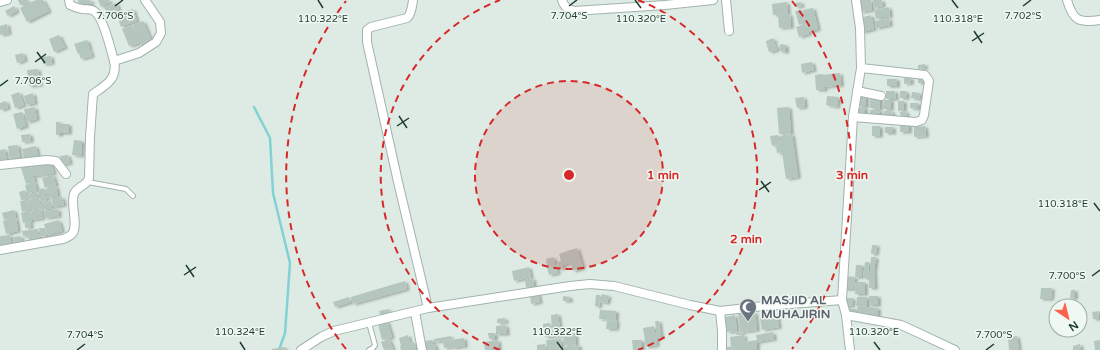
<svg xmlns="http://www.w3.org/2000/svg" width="1100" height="350" viewBox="0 0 1100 350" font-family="'Varela Round',sans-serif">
<defs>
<filter id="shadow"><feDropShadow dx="3" dy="1.5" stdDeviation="1" flood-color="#0004"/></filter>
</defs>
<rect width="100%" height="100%" fill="#deebe4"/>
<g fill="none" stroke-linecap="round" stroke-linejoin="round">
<path stroke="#82d2d5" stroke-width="2.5" d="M254,107l16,31 3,55 17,70 -5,70 -6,17"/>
</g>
<g fill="#b4c6bd" filter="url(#shadow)">
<path d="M18,0h10l1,2 -9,3z"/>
<path d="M36,0h7l6,11 -22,11 -7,-14z"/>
<path d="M78,0h12l2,4h-13z"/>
<path d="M98,0h11l1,2 -9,5z"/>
<path d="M859,0h12l1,10 -11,2z"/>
<path d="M873,0h9l1,6 -9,2z"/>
<path d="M787,2l1,11 -15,2 -1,-11z"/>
<path d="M801,2l1,4 -7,1v-4z"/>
<path d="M116,3l3,7 -12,4 -3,-7z"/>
<path d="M14,6l3,5 -9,5 -3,-5z"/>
<path d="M889,7l1,9 -14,3 -2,-9z"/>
<path d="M813,8l5,21 -9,3 -6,-22z"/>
<path d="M133,9l4,12 -16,6 -5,-13z"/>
<path d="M802,10l4,13 -7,2 -4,-14z"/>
<path d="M790,14l1,13 -12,1 -1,-13z"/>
<path d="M871,15l3,14 -12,3 -3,-14z"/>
<path d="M889,18l1,7 -14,3 -1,-7z"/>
<path d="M143,21l9,21 -10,4 -9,-21z"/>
<path d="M7,24l2,9 -9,2v-9z"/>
<path d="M806,24l3,10 -10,3 -3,-10z"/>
<path d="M132,25l7,18 -10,3 -7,-17z"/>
<path d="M59,35l6,12 -11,5 -5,-13z"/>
<path d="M773,38l2,5 -8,3 -1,-5z"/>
<path d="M87,40l3,9 -12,5 -4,-10z"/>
<path d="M775,44l2,6 -8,2 -2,-6z"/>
<path d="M780,44l6,1v7l-7,-1z"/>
<path d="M90,50l2,6 -11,3 -2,-5z"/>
<path d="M23,53l2,7 -8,3 -2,-8z"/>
<path d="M51,56l1,7 -9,1 -1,-7z"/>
<path d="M812,62l2,8 -12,3 -1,-9z"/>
<path d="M925,64v4l-7,1v-4z"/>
<path d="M38,69l2,16 -11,1 -2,-16z"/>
<path d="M840,73l1,12 -17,2 1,3h-9l-1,-15 8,-1v1z"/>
<path d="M904,78h7v5l-7,1z"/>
<rect x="918" y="78" width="6" height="5"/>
<rect x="887" y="79" width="10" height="7"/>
<path d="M886,91h9l1,8h-10z"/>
<path d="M900,91h6l1,7h-7z"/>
<path d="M19,92l5,13 -9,3 -4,-13z"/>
<path d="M912,92l8,1 -1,6 -8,-1z"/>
<path d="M33,93l2,10 -9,2 -2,-9z"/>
<path d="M827,96l11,1 -1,10 -11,-2z"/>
<rect x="858" y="96" width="8" height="10"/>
<path d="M804,97l1,10 -8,1 -2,-10z"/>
<path d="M870,97h10v12l-10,-1z"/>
<path d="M884,100h7v9h-8z"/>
<path d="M6,101l2,7 -8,2v-7z"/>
<path d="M898,101h6v9l-6,1z"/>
<path d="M910,103h8v6l-8,-1z"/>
<path d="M35,107l2,12 -10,3 -3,-13z"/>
<path d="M789,107l2,26 -12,1 -2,-26z"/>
<path d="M865,107v10h-7l-1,-9z"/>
<rect x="870" y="110" width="10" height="7"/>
<path d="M884,111h8l1,7 -9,1z"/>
<path d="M906,111l1,8 -6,1 -1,-8z"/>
<path d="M22,112l4,14 -9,3 -4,-15z"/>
<path d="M56,122h4v2h9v9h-9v2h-4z"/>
<rect x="900" y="124" width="9" height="8"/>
<rect x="872" y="126" width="8" height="10"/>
<path d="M925,126l1,10 -12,1v-10z"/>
<rect x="885" y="127" width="8" height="6"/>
<path d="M30,134l1,7 -9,1 -1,-7z"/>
<path d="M792,134l6,43 -12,2 -4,-27 -5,1 -1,-7 5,-1 -1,-9z"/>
<path d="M778,135l2,9 -8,2 -2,-10z"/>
<path d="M74,140l8,1 -1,15 -9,-1z"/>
<path d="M18,145l2,14 -10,2 -2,-15z"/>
<path d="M36,146l2,11 -14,2 -2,-10z"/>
<path d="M5,149l2,13 -7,1v-13z"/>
<path d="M68,155l2,8 -9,2 -1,-9z"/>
<path d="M50,161l4,12 -11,3 -3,-10 2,9 -8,1 -3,-11z"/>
<path d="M30,165l5,16 -9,3 -5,-16z"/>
<path d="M53,175l3,10 -11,3 -3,-10z"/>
<path d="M35,182l2,9 -10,2 -2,-8z"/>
<path d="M56,186l2,10 -10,2 -2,-9z"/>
<path d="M44,188l3,12 -6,2 -3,-12z"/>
<path d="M25,190l2,9 -6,1 -2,-8z"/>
<path d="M37,192l1,5 -10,2 -1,-4z"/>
<path d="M62,197l2,8 -11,2 -1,-8z"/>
<path d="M39,198l2,10 -11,2 -2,-10z"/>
<path d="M27,200l2,10 -7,2 -2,-11z"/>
<path d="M51,200l1,8 -10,2 -1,-7z"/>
<path d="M41,209l2,9 -11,2 -1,-9z"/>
<path d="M58,209l1,7 -14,2 -1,-7z"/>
<path d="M14,210l2,7 -12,3 -2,-7z"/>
<path d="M30,211l2,10 -9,2 -2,-10z"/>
<path d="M16,218l2,13 -12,3 -3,-13z"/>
<path d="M59,220l3,11 -15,4 -3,-11z"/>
<path d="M30,222l1,5 -6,1v-5z"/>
<path d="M39,228h6l1,8 -5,1z"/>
<path d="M38,229l2,11 -11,1v-5l2,-1 -8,1 -1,-5z"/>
<path d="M10,235l2,12 -12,2v-13z"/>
<path d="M21,236l1,10h-8v-9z"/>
<path d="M872,245h5l-1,9h-5z"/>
<path d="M577,248l6,20 -10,3 -6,-20z"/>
<path d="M567,251l3,12 -8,2 1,3 -4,1 -2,-7 4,-1 -2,-7z"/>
<path d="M554,257l1,7 -8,2 -1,-7z"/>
<path d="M871,257h5l-2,14 1,17h-6v-17h1z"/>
<path d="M865,262h4l-1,16h-5z"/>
<path d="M556,265l2,8 -9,2 -2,-8z"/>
<path d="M856,265h6l-1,12h-6l-1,12h-10l1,-13 10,1z"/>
<path d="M529,267l2,10 -17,4 -2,-10z"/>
<path d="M533,278l1,8 -8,2 -1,-8z"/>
<path d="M405,281l2,8 -54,15 -2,-7z"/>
<path d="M856,282h9v12h-10z"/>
<path d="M1041,288h11l-1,11h-11z"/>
<path d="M1071,290h4v8h-5z"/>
<path d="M538,293l2,9 -9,2 -1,-9z"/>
<path d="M602,294l7,2 -2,7 -7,-1z"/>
<path d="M596,295h4l-1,12 -4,-1z"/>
<path d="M563,296l7,1v4h-7z"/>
<rect x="869" y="296" width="9" height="9"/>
<path d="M349,297l2,5 -16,5 -2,-5z"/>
<path d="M857,297h10v10l11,1v8l-21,-1v-8h4l-5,-1z"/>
<path d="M844,298h9l-1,8h-8z"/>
<path d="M846,308l10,1v5h-10z"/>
<path d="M389,309l1,7 -9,2 -2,-7z"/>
<path d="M600,310l16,1v9l-17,-1z"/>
<path d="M1099,311v8h-6l-1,-7z"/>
<path d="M755,312l2,18 -16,2 1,2 -6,1v-2l4,-1 -2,-18z"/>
<path d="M558,314l2,15 -8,1 -1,-15z"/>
<path d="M735,315l2,16 -10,1 -2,-15z"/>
<path d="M777,315l2,12 -17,3 -2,-12z"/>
<path d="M505,318l1,4 -9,1v-4z"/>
<path d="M607,320l10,1 -1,8h-10z"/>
<path d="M387,321l5,16 -10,3 -4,-16z"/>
<path d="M655,321h4l2,17h-4z"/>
<path d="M550,323l1,4 -8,1v-4z"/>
<path d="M506,325l1,9h-11v-8z"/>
<path d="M654,326l3,19 -11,2 -3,-19z"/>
<path d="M561,330v6l-16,1 -1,-6z"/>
<path d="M773,332l1,7 -17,3v8h-11l-1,-8 12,-2 -1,-5z"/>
<path d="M488,333h7v6h-6z"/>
<path d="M575,333l1,11 -12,1 -1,-11z"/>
<path d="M408,335l2,8 4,-1 2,8h-15l-1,-4h1l-2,-8z"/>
<path d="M744,335l1,15h-8l-1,-10v6h-5l-1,-9z"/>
<path d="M451,336v3l-17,3v-3z"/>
<path d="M1017,336l2,14h-10l-1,-13z"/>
<path d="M464,338l1,8 -13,2 -1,-8z"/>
<path d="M389,339l4,10 -9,1 -3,-8z"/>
<path d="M561,339l1,9 -15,1 -1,-9z"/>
<path d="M433,340v4l-5,1 7,-1 1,6h-13l1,-9z"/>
<path d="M450,340l1,7 -7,1 -1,-7z"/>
<path d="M498,340l1,10h-14l-1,-8z"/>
<path d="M632,340h10v10h-9z"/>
<path d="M1100,340v10h-5l-1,-9z"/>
<path d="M545,344l1,6h-9v-5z"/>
<path d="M1080,344l1,6h-8v-4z"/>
<path d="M579,345v5h-15l-1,-3z"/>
<path d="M736,346v4h-9l-1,-3z"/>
<path d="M285,347v3h-13v-1z"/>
</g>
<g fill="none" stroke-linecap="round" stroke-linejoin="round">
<g stroke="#a1b3ab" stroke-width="6">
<g id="service">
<path d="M88,182l38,7 7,7"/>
<path d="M369,350l4,-2 2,-3 -6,-22"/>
</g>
</g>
<g stroke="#a1b3ab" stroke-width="10">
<g id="minor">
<path d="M69,0l1,5c4,2 7,3 12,4 4,1 8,-1 12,2 9,5 17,39 20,50"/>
<path d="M413,0c-1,6 -1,13 -6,18l-36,9 -4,3v12l31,140 30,126"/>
<path d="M562,0c2,7 6,9 12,11l91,-6 48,-5"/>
<path d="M726,0l3,31"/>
<path d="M1067,0c6,21 12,23 33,20"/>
<path d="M0,2l7,-2"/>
<path d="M857,91l24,5"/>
<path d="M853,117l63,5 6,-2 2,-5 5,-34 -4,-6 -64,-7"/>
<path d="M0,165l47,-5 9,1 10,13"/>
<path d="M0,250l63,-11c3,-1 7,-3 9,-5 7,-8 -2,-30 2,-40 3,-8 13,-8 15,-16l1,-41 3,-43c13,-9 25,-15 21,-33l25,-8 17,-11 5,-9 -1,-11 -15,-22"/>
<path d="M720,311l2,20v19"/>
<path d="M415,312l7,38"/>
<path d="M846,315l55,10 9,4 45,21"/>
<path d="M301,350l20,-13 13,-6 94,-23 142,-22 20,-2 24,2 76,19 30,6 44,-5 78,-6"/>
<path d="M850,350l-4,-35 -4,-15 11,-183 8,-49 -1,-40 -4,-28"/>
</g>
</g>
<use href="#service" stroke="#fff" stroke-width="4"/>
<use href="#minor" stroke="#fff" stroke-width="8"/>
</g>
<path fill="none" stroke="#1f3c31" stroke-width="1.5" d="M318,0l5,8M635,0l6,8M952,0l6,8M115,6l8,-6M569,6l8,-6M1023,6l8,-6M974,31l8,12M972,41l12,-8M37,52l8,11M35,62l11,-8M0,86l8,-6M399,116l8,12M397,126l12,-8M761,181l8,11M759,190l12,-8M1094,203l6,8M186,265l8,12M184,275l12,-8M1092,276l8,-6M240,342l5,8M557,342l6,8M874,342l6,8M77,350l8,-6M986,350l8,-6"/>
<circle cx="569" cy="175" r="94" fill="#d62828" fill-opacity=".12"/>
<g fill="none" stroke="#d62828" stroke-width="2" stroke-dasharray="7 5">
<circle cx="569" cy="175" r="94"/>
<path d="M500 350A188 188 0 0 1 500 0M638 0A188 188 0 0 1 638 350"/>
<path d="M346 349A283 283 0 0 1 346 1M792 1A283 283 0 0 1 792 349"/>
</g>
<defs>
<g id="mosque-pin" transform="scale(0.9)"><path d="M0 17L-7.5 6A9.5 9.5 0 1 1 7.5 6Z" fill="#6b7280" stroke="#eff8f2"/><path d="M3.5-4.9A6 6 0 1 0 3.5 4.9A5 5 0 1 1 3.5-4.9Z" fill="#fff"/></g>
</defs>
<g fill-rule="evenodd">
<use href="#mosque-pin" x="748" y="307"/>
</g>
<g text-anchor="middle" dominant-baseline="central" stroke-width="3" stroke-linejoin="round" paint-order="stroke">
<g font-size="12" font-weight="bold" fill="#5b616d" stroke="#eff8f2" text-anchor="start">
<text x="761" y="300">MASJID AL<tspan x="761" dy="14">MUHAJIRIN</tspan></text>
</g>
</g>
<g font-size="10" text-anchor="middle" fill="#1f3c31" stroke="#eff8f2" stroke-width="3" stroke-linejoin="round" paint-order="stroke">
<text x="115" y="19">7.706°S</text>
<text x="569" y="19">7.704°S</text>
<text x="1023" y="19">7.702°S</text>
<text x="323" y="22">110.322°E</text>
<text x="641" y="22">110.320°E</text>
<text x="958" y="22">110.318°E</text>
<text x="33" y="84">7.706°S</text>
<text x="1063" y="207">110.318°E</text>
<text x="1067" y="279">7.700°S</text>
<text x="240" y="335">110.324°E</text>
<text x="557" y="335">110.322°E</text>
<text x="874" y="335">110.320°E</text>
<text x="85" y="338">7.704°S</text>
<text x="994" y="338">7.700°S</text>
</g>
<circle cx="569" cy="175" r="6" fill="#d62828" stroke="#eff8f2" stroke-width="2"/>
<g font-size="12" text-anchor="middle" font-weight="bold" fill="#d62828" stroke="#eff8f2" stroke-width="3" stroke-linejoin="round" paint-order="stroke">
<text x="663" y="179">1 min</text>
<text x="852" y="179">3 min</text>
<text x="746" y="243">2 min</text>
</g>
<g transform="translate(1068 318) rotate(145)"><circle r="19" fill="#eff8f2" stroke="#9cada5"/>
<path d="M0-3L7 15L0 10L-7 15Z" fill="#fc624c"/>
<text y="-6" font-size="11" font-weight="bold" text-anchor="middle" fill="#1f3c31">N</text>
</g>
</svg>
